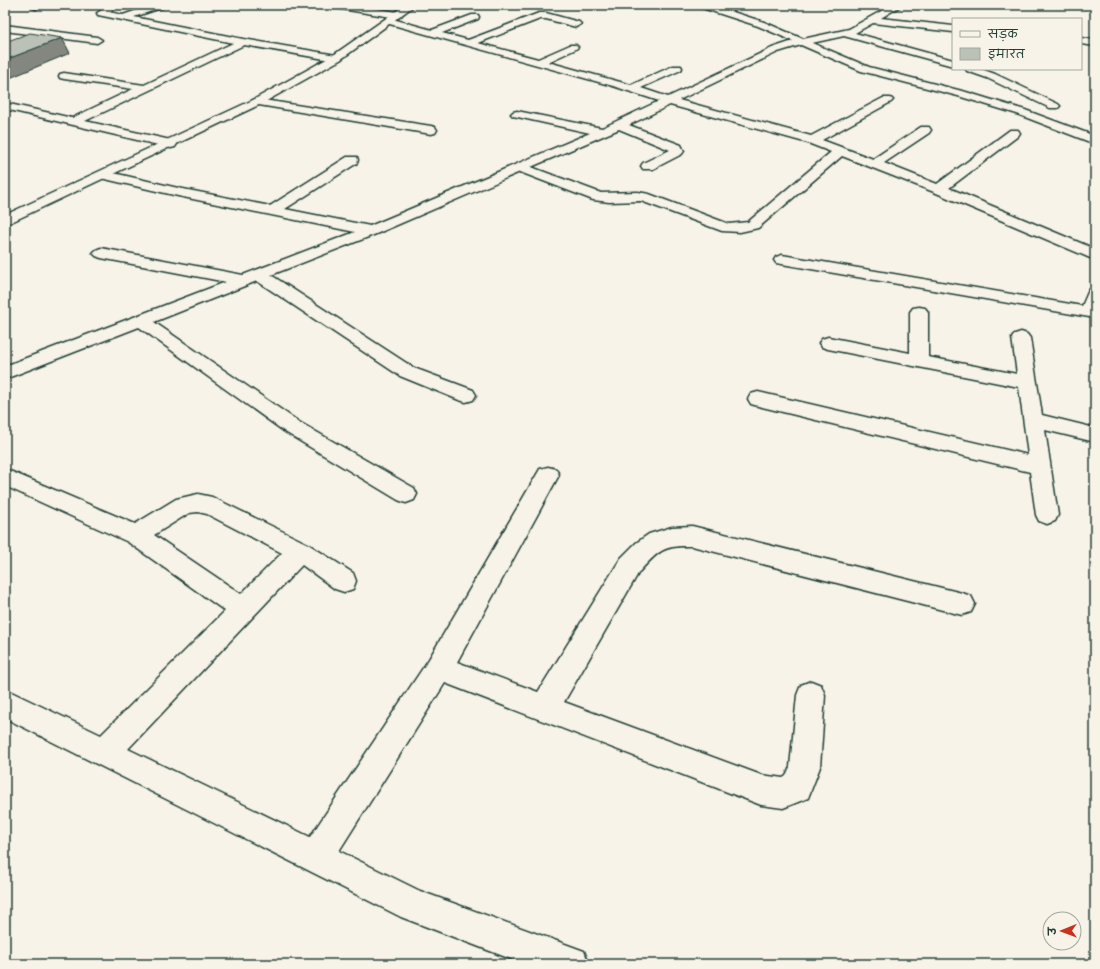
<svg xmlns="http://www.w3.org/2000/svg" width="1100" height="969" viewBox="0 0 1100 969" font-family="'Shantell Sans','Playpen Sans Deva',sans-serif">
<rect width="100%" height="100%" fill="#f7f3e8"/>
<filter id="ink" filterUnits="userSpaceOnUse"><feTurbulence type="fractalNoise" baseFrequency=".025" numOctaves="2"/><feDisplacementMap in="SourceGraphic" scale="8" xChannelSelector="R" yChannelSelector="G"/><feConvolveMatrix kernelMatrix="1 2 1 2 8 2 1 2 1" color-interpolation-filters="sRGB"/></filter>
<g filter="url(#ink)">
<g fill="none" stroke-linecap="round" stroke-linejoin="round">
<g stroke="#1f3d34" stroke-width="3">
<g id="minor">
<path d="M32,5h9l-5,4 -3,-1z"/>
<path d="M110,5h10l-11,7 14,3 29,-10h13l-1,2 -30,10 109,22 93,16 5,3 -5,3 -92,-16 -159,76 90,20 2,3 -2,3 -4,1 -166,-39v-6l67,15 61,-29 -69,-10 -4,-1 -1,-2 1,-2 4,-1 80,12 89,-42 -135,-28 -1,-2z"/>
<path d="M331,5h20l47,7 4,3 -4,3 -63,-10z"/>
<path d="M698,5h13l53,17 39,17 46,-10 43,-24h10l-21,13 72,8v6l-80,-9 -18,10 98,27v6l-109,-30 -32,7 57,24 97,25 59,18 70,26v8l-78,-30 -59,-18 -97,-25 -60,-26 -23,7 -99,48 132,36 72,-38h8l2,2 -2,2 -69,38 51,19 48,-32h8l2,3 -2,3 -45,30 53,21 73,-54h8l2,3 -2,3 -69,52 146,61v11l-161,-68 -92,-36 -84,72 -18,4 -18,-1 -81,-30 -32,1 -16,-2 -73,-28 -144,62 -105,41 143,93 59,22 3,5 -3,5 -7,2 -7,-2 -59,-24 -143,-95 -103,41 145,100 115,66 3,6 -3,6 -8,3 -8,-3 -113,-68 -146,-105 -134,52v-13l221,-84 -125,-24 -5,-2 -3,-3 3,-3 5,-2 142,27 112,-43 -177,-36 -73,-17 -5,-1 -2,-3 2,-3 5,-1 73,17 92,18 77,-49h10l1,3 -1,3 -72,46 85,17 220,-93 -77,-17 -2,-2 2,-2 4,-1 85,17 57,-27 -46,-15 -227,-63 -2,-2 2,-2 3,-1 43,12 40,-15h6l1,2 -1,2 -36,14 26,7 71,-27h7l33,9 2,2 -5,3 -30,-8h-6l-62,24 60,16 32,-14h6l2,2 -2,2 -28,13 83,23 42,-19h8l1,2 -1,2 -40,18 27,9 104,-49 21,-7 -35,-15 -59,-19zM670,105l138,38 23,9 -83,70 -19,2 -80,-30 -11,-2 -37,1 -70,-26 88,-38 51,21 -27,13 -2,3 2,3h10l29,-15 2,-3 -3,-6 -52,-20z"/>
<path d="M5,25l92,12 5,3 -5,3 -92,-12z"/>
<path d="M1081,38l14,2v6l-14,-2z"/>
<path d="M966,69h15l14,5 63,30 2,2 -2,2h-8l-63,-30 -20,-7z"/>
<path d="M257,99l174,27 4,1 2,3 -2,3 -4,1 -178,-30 -2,-2 2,-2z"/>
<path d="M782,255l300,51 7,-16 6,-1v29l-319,-55 -2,-3 2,-3z"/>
<path d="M919,307l6,1 3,4v45l89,17 -5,-36 3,-4 6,-2 6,2 3,4 12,77 53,13v14l-50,-12 13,85 -3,6 -8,3 -8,-3 -3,-6 -6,-43 -272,-66 -7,-2 -3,-5 3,-5 7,-2 270,63 -9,-68 -191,-38 -6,-2 -3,-4 3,-4 6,-2 82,16v-41l3,-4z"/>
<path d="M548,467l8,2 3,6 -102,187 81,30 83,-134 15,-15 13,-9 23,-7 20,-1 270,67 9,3 4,8 -4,8 -9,3 -270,-69c-29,-1 -34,5 -53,26l-75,130 197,73 22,3 3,-2 4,-9 7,-72 4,-10 10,-4 10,4 4,10 -5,72 -12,31 -25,10 -22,-3 -316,-122 -106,168 81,40 164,60 5,13h-65l-123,-47 -396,-199v-29l96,46 124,-124 -97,-69 -123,-56v-17l130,55 41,-25 22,-5 14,3 96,47 45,29 3,8 -3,8 -9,3 -9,-3 -33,-24 -174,184 182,88 119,-178 111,-190zM198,512l9,2 75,39 -41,41 -87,-59 35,-22z"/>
</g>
</g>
<g stroke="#1f3d34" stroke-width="3">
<path id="highway" d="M405,5h10l-75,55 -79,44 -256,121v-10l248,-115 79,-44z"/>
</g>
<use href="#minor" fill="#f7f3e8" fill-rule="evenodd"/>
<use href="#highway" fill="#f7f3e8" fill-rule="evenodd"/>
</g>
<path fill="#83877f" stroke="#1f3d34" d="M62,38l8,15 -65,27v-20z"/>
<path fill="#bbc1b6" stroke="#1f3d34" d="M30,33l32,5 -57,22v-18z"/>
</g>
<rect width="1100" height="969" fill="none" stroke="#f7f3e8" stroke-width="20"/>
<rect x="10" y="10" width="1080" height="949" fill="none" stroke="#1f3d34" stroke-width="1.5" filter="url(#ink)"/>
<rect x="952" y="18" width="130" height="52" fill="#f7f3e8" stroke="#a1aaa0"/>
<rect x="960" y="31" width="20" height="6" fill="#f7f3e8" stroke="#a1aaa0"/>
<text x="988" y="38" font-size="12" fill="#1f3d34">सड़क</text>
<rect x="960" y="48" width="20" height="12" fill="#bbc1b6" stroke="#a1aaa0"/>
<text x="988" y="58" font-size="12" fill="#1f3d34">इमारत</text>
<g transform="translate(1062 931) rotate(269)"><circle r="19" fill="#f7f3e8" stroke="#a1aaa0"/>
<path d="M0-3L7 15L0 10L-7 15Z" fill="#c8321e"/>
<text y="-6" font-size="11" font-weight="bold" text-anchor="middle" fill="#1f3d34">उ</text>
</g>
</svg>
